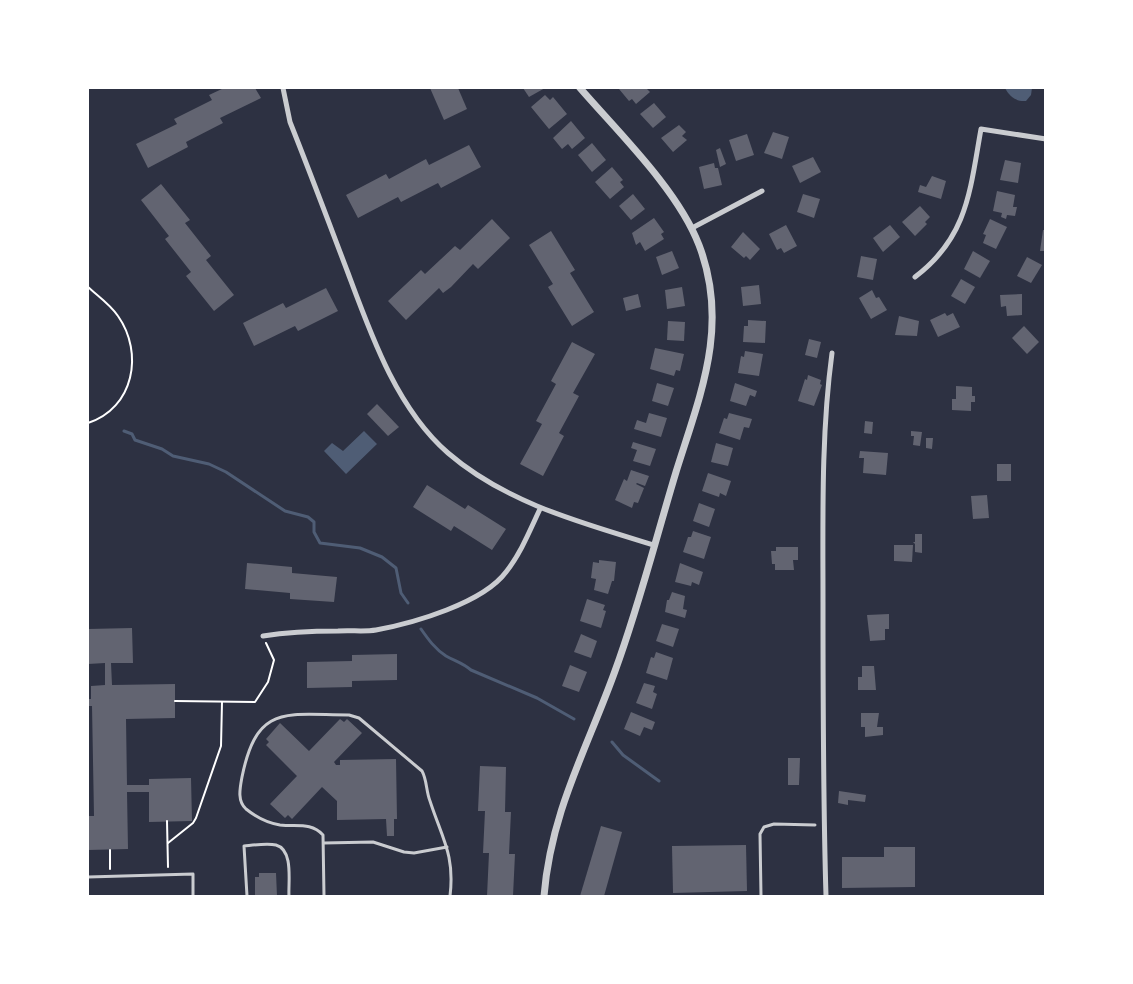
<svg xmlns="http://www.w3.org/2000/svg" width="1133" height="984" viewBox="0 0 1133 984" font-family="'Fira Sans',sans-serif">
<rect width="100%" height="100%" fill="#2d3142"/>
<g fill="#4f5d75">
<path d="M1005,88h27l-1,7 -5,6c-10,1 -17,-5 -21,-13z"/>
<path d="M364,431l13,13 -31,30 -22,-23 8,-8 11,8z"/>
</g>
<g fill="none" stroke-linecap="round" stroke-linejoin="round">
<g stroke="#4f5d75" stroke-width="3">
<path d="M124,431l8,3 3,6 27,9 11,7 36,8 17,8 59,39 23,6 6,5v10l6,11 40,5 22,9 14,11 5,25 7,10"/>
<path d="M421,629c7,10 14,20 25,27 9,5 17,7 25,14l66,28 37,21"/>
<path d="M612,742l11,13 36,26"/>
</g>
</g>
<g fill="#626471">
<path d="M224,88h31l6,10 -41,20 3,5 -37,19 2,5 -40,21 -12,-24 41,-20 -3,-5 38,-19 -3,-5z"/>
<path d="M430,88h28l9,21 -23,11z"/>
<path d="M523,88h22l-16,9z"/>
<path d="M620,88h26l4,4 -14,12 -4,-5 -3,2 -10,-12z"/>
<path d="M545,95l5,5 3,-3 14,17 -18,15 -18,-22z"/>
<path d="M654,103l12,14 -13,11 -13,-14z"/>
<path d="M571,121l14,17 -13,11 -4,-5 -6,5 -9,-11z"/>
<path d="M679,125l7,7 -4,4 5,4 -14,12 -12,-14z"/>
<path d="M773,132l16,5 -7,22 -18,-6z"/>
<path d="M747,134l7,21 -18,6 -7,-21z"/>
<path d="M592,143l14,17 -14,12 -14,-17z"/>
<path d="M469,145l12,22 -40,21 -3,-5 -37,19 -3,-5 -40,21 -12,-23 40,-21 3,5 37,-20 3,6z"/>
<path d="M720,148l6,16 -6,3 -4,-17z"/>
<path d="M813,157l8,15 -21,11 -8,-17z"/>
<path d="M1005,160l16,3 -3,20 -18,-3z"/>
<path d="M714,163l1,5h3l4,17 -18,4 -5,-22z"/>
<path d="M612,167l11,13 -3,2 4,5 -14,12 -15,-17z"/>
<path d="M932,176l14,5 -5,18 -23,-7 2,-7 6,2z"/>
<path d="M161,184l29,36 -5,3 26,33 -5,4 28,35 -20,16 -28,-35 5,-4 -26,-33 4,-3 -28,-36z"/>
<path d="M997,191l18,4 -2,12h4l-2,9 -8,-1 -1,4 -5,-2 1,-4 -9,-2z"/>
<path d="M633,194l12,15 -14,11 -12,-14z"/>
<path d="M803,194l17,5 -6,19 -17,-6z"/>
<path d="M920,206l10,11 -5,5 2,2 -12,12 -13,-14z"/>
<path d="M654,218l10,14 -3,2 3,5 -19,12 -5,-9 -4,3 -4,-12z"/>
<path d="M492,219l18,19 -32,31 -5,-5 -22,23 -8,6 -4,-5 -33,32 -18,-19 33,-31 4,4 30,-28 5,4z"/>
<path d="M990,219l17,8 -11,22 -13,-6 3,-8 -3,-1z"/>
<path d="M786,225l11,21 -13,7 -3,-5 -4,2 -8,-16z"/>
<path d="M890,225l10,12 -17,15 -10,-14z"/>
<path d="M1043,230h3v21h-6z"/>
<path d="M551,231l24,39 -5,3 24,39 -22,14 -24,-39 5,-3 -24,-39z"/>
<path d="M743,232l17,17 -10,11 -4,-4 -2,2 -13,-11z"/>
<path d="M672,251l7,17 -17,7 -6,-18z"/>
<path d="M973,251l17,10 -10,17 -16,-9z"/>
<path d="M861,256l16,3 -4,21 -16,-3z"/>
<path d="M1027,257l15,8 -11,18 -14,-7z"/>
<path d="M961,279l14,8 -10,17 -14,-8z"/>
<path d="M759,285l2,19 -18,2 -2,-19z"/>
<path d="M682,287l3,19 -18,3 -2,-19z"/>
<path d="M326,288l12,23 -40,20 -3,-5 -41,20 -11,-23 40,-20 3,5z"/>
<path d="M872,290l4,8 3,-1 8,13 -16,9 -12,-21z"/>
<path d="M638,294l3,13 -15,4 -3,-13z"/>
<path d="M1022,294v21l-15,1 -1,-10 -5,1 -1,-12z"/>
<path d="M945,313l2,3 6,-3 7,14 -22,10 -8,-17z"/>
<path d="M899,316l20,5 -2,15 -22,-1z"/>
<path d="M748,320l18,1 -1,22 -22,-1 1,-16h4z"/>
<path d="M668,321l17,1 -1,19 -17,-1z"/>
<path d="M1024,326l15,16 -12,12 -15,-16z"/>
<path d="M809,339l12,3 -4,16 -12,-3z"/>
<path d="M572,342l23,12 -22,39 6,3 -20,37 5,3 -21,40 -23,-12 22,-40 -6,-3 20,-37 -5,-3z"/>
<path d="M655,348l29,6 -4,17 -4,-1 -2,6 -24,-7z"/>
<path d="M745,351l18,3 -4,22 -21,-3 3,-17 3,1z"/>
<path d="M808,375l13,5 -1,4 2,1 -8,21 -16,-5 7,-22 2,1z"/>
<path d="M657,383l17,5 -6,18 -16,-5z"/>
<path d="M735,383l22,8 -2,6 -5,-2 -4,11 -16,-5z"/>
<path d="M956,386l16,1v9h3v6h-4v9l-19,-1v-11h4z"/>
<path d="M377,404l22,23 -11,9 -21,-22z"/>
<path d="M649,413l18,5 -6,19 -27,-8 3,-9 9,3z"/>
<path d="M729,413l23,6 -3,9 -5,-1 -4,13 -21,-7 5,-15 3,1z"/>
<path d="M865,421l8,1 -1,12 -8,-1z"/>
<path d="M911,431l11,1 -2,14 -7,-1 1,-9h-3z"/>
<path d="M926,438h7l-1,11 -6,-1z"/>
<path d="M633,442l23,7 -6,17 -17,-5 4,-11 -6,-2z"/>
<path d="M716,443l17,5 -5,18 -17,-4z"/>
<path d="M860,451l28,2 -2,22 -23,-2 1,-15h-5z"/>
<rect x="997" y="464" width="14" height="17"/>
<path d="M631,470l18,6 -4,10 -8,-3 -1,1 8,4 -6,15 -4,-1 -2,6 -17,-8 9,-21 3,2z"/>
<path d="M708,473l23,8 -5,15 -6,-3 -1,4 -17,-6z"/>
<path d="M427,485l38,24 3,-4 38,24 -14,21 -38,-24 -3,5 -38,-24z"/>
<path d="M987,495l2,23 -16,1 -2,-23z"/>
<path d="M699,503l16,6 -6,18 -16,-6z"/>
<path d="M693,531l18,6 -7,22 -21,-7 5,-15h3z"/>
<path d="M915,534h7v19l-7,-1v-8l-2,-2h2z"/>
<path d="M894,545h19l-1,17 -18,-1z"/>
<path d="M776,547h22v13h-5l1,10h-19v-6h-3l-1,-13h5z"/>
<path d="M599,560l17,2 -2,19h-2l-4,13 -14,-4 2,-11 -5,-1 2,-16 6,1z"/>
<path d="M247,563l45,4v6l45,4 -3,25 -44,-3v-6l-45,-4z"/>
<path d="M680,563l23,9 -4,13 -7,-3 -1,4 -16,-4z"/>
<path d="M672,592l13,4 -2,13 4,1 -2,8 -20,-6 2,-12h2z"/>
<path d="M587,599l18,6 -2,5 3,1 -5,17 -21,-7z"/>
<path d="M889,614v15h-4v11l-15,1 -3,-26z"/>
<path d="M662,624l17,5 -6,18 -17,-6z"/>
<path d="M132,628l1,35h-22l1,22 63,-1v34l-49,1 1,66h22v-6l42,-1 1,43 -43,1v-30h-22l1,57 -40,1v-34h6l-2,-110h-4v-7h3v-13l14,-1v-22l-17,1v-35z"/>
<path d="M581,634l16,7 -6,17 -17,-6z"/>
<path d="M656,652l17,6 -6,22 -21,-7 5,-16 3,1z"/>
<path d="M397,654v26l-45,1v6l-45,1v-26l45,-1v-6z"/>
<path d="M570,665l17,7 -8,20 -17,-6z"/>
<path d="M862,666h12l2,24h-18v-13h4z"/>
<path d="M644,683l11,3 -2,6 4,2 -5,15 -16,-6z"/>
<path d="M631,712l24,10 -3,8 -8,-3 -4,9 -16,-7z"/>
<path d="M861,713h18l-2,14h6v8l-18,2v-10h-4z"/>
<path d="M340,719l4,3 3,-3 15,14 -28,29 2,3h4v-5l56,-1 1,60h-3v17h-7l-1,-17 -49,1v-19l-15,-14 -30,32 -4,-4 -3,3 -15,-14 27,-28 -31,-31 3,-3 -3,-3 14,-16 29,28z"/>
<path d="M788,758h12l-1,27h-11z"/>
<path d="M480,766l26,1 -1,45h6l-2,42h6l-2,42h-26l2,-43h-6l2,-42h-7z"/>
<path d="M839,791l27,4 -1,7 -17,-2v5l-10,-2z"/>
<path d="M601,826l21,6 -18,64h-24z"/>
<path d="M746,845l1,46 -74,2 -1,-47z"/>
<path d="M884,847h31v40l-73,1v-31h42z"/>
<path d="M259,873h17l1,23h-22v-19h4z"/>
</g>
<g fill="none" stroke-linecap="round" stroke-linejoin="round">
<g stroke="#fff" stroke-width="2">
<path d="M88,287c10,9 23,18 30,29 26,37 16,92 -30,107"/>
<path d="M175,701l80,1 13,-20 6,-22 -8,-17"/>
<path d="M167,821l1,46"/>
<path d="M168,843l25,-20 3,-5 25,-72 1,-44"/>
<path d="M110,850v19"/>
</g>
<g stroke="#caccd0" stroke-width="3">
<path d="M324,843l49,-1 31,10 10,1 33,-6"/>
<path d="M88,877l105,-3v22"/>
<path d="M247,896l-3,-50c10,-1 23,-3 32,-1 18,5 12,38 13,51"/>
<path d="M324,896l-1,-61c-12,-13 -26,-8 -43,-10 -12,-2 -24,-8 -34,-16 -9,-8 -6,-21 -4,-32 15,-74 44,-62 107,-62l10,3 63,53c5,9 4,20 8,30 12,37 25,54 20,95"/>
<path d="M761,896l-1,-62 4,-7 10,-3 41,1"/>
</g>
<g stroke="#caccd0" stroke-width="5">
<path d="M283,88l7,34c20,50 39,101 58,151 23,62 49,136 100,180 58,50 134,70 206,92"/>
<path d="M692,228l70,-37"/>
<path d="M915,277c53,-40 55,-87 66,-148l65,10"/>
<path d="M263,636c25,-4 50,-5 75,-5 13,-1 26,1 38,-1 38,-7 107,-27 130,-58 15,-19 24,-42 34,-63"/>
<path d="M826,896c-3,-98 -3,-196 -3,-294 0,-83 -2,-167 9,-249"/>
</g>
<path stroke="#caccd0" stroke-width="7" d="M544,896c7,-85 43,-147 71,-225 24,-65 41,-133 61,-199 24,-77 54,-146 23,-227 -21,-55 -80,-112 -119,-157"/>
</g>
<rect width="1133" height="984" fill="none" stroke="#ffffff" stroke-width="178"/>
</svg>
